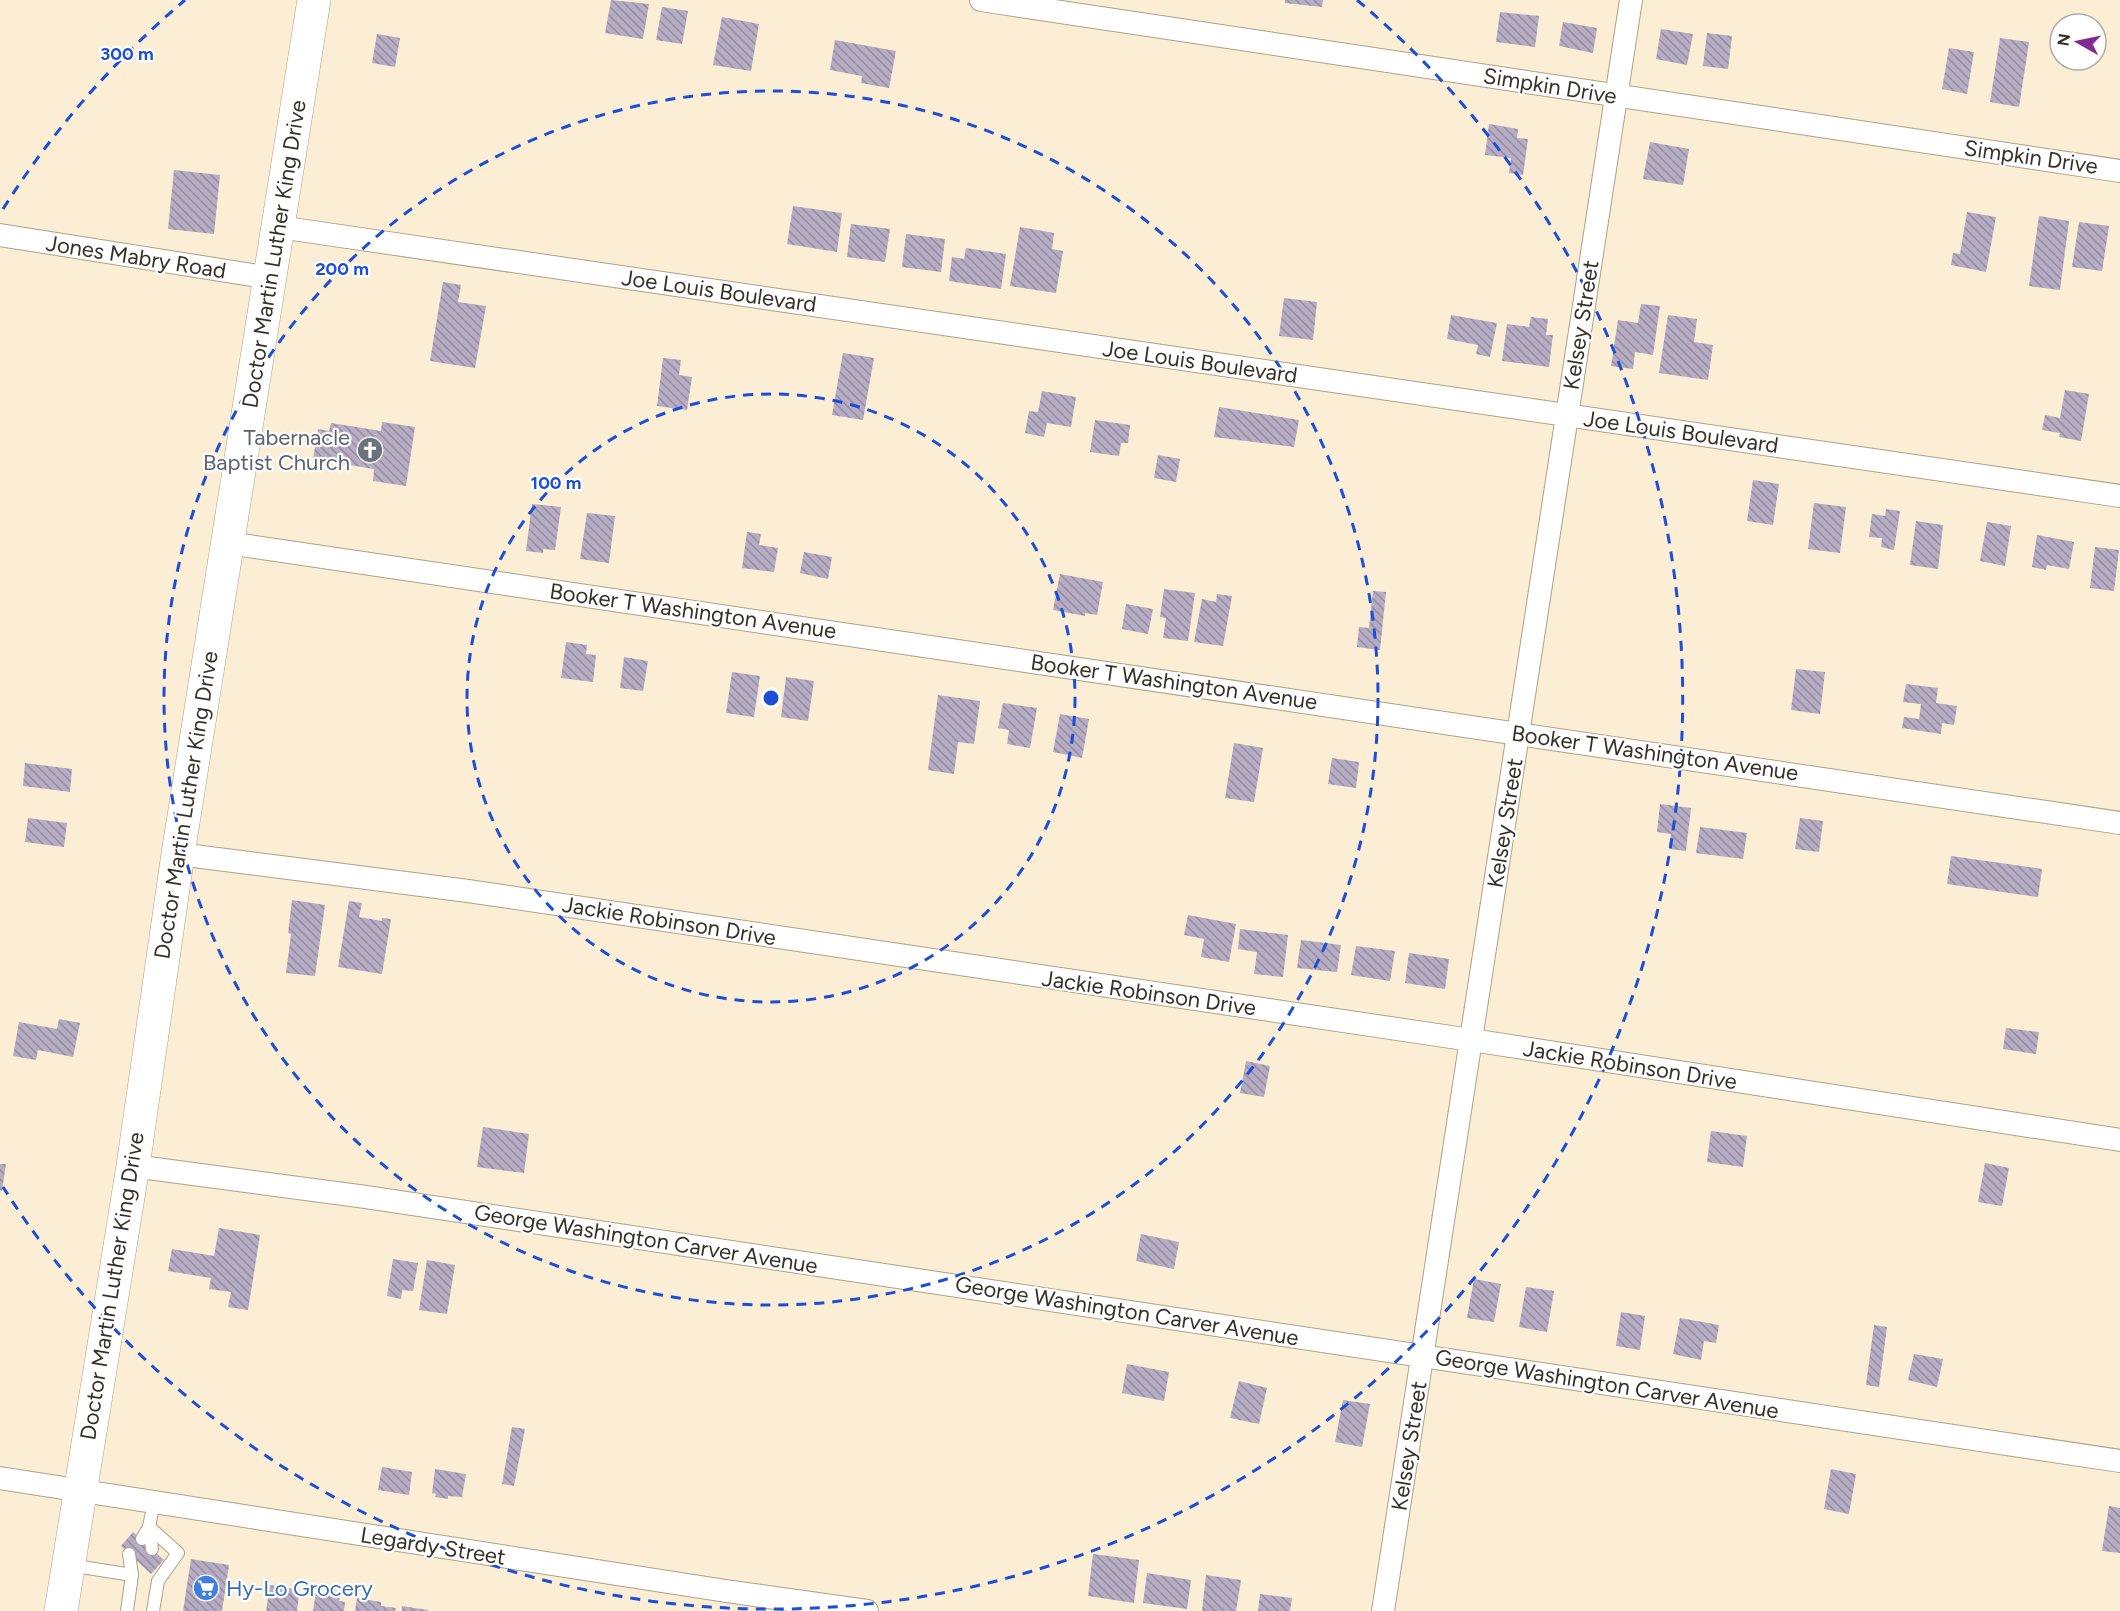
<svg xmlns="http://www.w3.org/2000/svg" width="2120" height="1611" viewBox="0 0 2120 1611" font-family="Figtree,sans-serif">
<defs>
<pattern id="building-back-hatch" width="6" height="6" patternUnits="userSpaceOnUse" patternTransform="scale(1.5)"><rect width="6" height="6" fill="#b6acc4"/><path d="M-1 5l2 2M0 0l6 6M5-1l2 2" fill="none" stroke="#958d9f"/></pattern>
</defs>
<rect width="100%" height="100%" fill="#fbeed5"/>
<g fill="url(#building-back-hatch)">
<path d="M611,0l38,4 -6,35 -38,-6z"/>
<path d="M1285,0h38l-1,7 -37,-4z"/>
<path d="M662,7l26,4 -6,33 -26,-4z"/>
<path d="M1500,12l39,4 -4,31 -39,-5z"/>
<path d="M722,17l37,7 -8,47 -38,-6z"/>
<path d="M1563,22l34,6 -4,25 -34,-7z"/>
<path d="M1661,29l32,5 -6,31 -31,-6z"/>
<path d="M1707,33l25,3 -4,33 -25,-3z"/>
<path d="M377,34l23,4 -5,29 -23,-4z"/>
<path d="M2000,38l29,4 -10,65 -29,-5z"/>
<path d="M835,40l61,11 -7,37 -28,-5 1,-7 -32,-6z"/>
<path d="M1949,48l25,4 -7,42 -25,-5z"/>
<path d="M1489,124l29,5 -1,9 11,1 -5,36 -14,-2 2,-15 -26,-3z"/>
<path d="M1650,142l39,7 -6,36 -40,-6z"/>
<path d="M174,170l46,5 -6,59 -46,-5z"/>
<path d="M793,206l49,7 -5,39 -50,-8z"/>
<path d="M1967,212l29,5 -10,55 -35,-7 2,-12 7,1z"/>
<path d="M2039,216l30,5 -9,69 -31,-4z"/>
<path d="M2079,222l30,4 -7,45 -30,-4z"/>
<path d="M851,224l39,5 -5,33 -38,-5z"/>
<path d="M1020,227l34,6 -2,16 11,2 -7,42 -46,-7z"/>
<path d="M906,234l39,5 -4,33 -39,-5z"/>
<path d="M966,248l40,6 -5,35 -52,-8 3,-24 12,2z"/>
<path d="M443,282l18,3 -3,17 28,4 -11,62 -45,-7z"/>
<path d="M1284,298l33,4 -4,38 -34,-4z"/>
<path d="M1641,304l19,2 -7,49 -18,-3 -2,17 -22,-3 7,-46 20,3z"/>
<path d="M1451,315l46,8 -7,34 -14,-3 2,-9 -31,-6z"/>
<path d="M1668,315l29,4 -3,23 19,3 -5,35 -49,-7z"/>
<path d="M1531,317l17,2 -2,16h7l-4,32 -47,-6 5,-37 22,3z"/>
<path d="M843,353l31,5 -11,62 -31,-5z"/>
<path d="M663,358l18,2 -2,15 13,2 -5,33 -30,-4z"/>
<path d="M2065,390l24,4 -8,47 -22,-4 1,-4 -18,-3 3,-15 15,3z"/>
<path d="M1042,391l34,6 -5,30 -24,-4 -3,14 -19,-4 4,-22 9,1z"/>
<path d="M1219,407l80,13 -5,27 -80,-10z"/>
<path d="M1095,420l35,5 -2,18h-7l-2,13 -29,-4z"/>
<path d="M382,422l33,5 -9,59 -33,-5 1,-12 -61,-10 5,-30 11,2 2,-8 50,8z"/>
<path d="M1158,455l22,4 -4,23 -22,-4z"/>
<path d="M1753,480l26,4 -6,41 -26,-4z"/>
<path d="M1814,503l32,4 -6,46 -32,-4z"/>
<path d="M532,504l29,3 -6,43 -12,-1v4l-17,-2z"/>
<path d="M1886,509l14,2 -6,39 -13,-3 1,-9 -13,-1 3,-23 13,2z"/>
<path d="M587,513l28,3 -6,47 -29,-4z"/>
<path d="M1916,521l27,4 -5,44 -28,-4z"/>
<path d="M1987,522l24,4 -6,40 -25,-5z"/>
<path d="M747,532l14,2 -2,11 19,3 -4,24 -32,-4z"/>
<path d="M2037,535l37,7 -5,27 -22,-4 -1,5 -14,-3z"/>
<path d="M2095,547l24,3 -5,41 -24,-3z"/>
<path d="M804,552l28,5 -4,22 -28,-6z"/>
<path d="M1060,574l43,8 -6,33 -12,-2v3l-32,-6z"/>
<path d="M1164,589l31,4 -7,48 -25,-3 3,-20 -6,-1z"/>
<path d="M1373,591l13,1 -6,58 -23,-3 2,-20 10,1z"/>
<path d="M1217,594l15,2 -9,50 -29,-4 8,-43 14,3z"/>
<path d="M1126,604l27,5 -5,25 -26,-5z"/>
<path d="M566,642l21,3 -1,9 10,1 -3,27 -32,-4z"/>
<path d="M624,657l24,4 -5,30 -23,-3z"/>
<path d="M1796,669l29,3 -5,42 -29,-4z"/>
<path d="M732,672l28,4 -6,41 -28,-4z"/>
<path d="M786,677l28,4 -6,40 -27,-4z"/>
<path d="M1906,684l32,4 -2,15 21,3 -3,19 -12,-2 -1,11 -39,-6 2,-11 15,2 2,-15 -18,-2z"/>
<path d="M938,695l42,6 -6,43 -16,-2 -4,32 -26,-4z"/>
<path d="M1003,703l34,5 -7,40 -23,-4 2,-14 -11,-2z"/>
<path d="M1060,714l29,5 -7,39 -29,-6z"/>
<path d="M1234,743l29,5 -9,54 -29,-4z"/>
<path d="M1332,758l27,4 -3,26 -28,-4z"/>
<path d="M25,763l47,6 -2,23 -47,-6z"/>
<path d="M1660,804l31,4 -5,43 -17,-2 2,-15 -14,-2z"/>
<path d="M28,818l39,5 -3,24 -39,-5z"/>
<path d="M1800,818l23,3 -4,31 -24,-3z"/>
<path d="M1700,827l47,6 -4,26 -47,-6z"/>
<path d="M1951,856l91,13 -4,28 -91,-13z"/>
<path d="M292,900l33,5 -10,71 -29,-3 5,-39 -3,-1z"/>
<path d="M349,901l13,2 -3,14 23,4v-3l9,1 -9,55 -44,-7z"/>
<path d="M1188,915l48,9 -7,38 -28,-5 3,-18 -20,-4z"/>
<path d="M1240,929l48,6 -5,42 -29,-3 3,-22 -19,-3z"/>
<path d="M1301,940l40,5 -4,27 -40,-4z"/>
<path d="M1356,946l39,5 -5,30 -39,-6z"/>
<path d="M1409,953l40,6 -4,30 -40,-6z"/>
<path d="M59,1019l21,4 -7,34 -35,-7 -2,10 -23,-4 6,-34 38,7z"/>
<path d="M2006,1028l33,4 -3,22 -33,-5z"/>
<path d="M1246,1061l24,5 -6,31 -24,-4z"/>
<path d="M483,1127l46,7 -5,39 -47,-6z"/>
<path d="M1711,1131l36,5 -4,31 -36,-5z"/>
<path d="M1985,1163l24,5 -7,38 -24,-4z"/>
<path d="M0,1164h6l-4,27 -2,-1z"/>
<path d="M219,1228l41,7 -12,75 -20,-3 3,-15 -22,-3 2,-11 -43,-7 4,-22 42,7z"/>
<path d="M1141,1234l38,8 -5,27 -38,-8z"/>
<path d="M393,1259l25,4 -5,28 -11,-1 -1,9 -14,-3z"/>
<path d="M427,1260l28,5 -8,49 -28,-4z"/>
<path d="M1474,1279l27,5 -7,38 -27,-4z"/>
<path d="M1526,1287l28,4 -7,41 -28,-5z"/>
<path d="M1621,1312l24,4 -5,34 -24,-4z"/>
<path d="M1680,1318l39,7 -3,18 -12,-2 -3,19 -28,-6z"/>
<path d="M1874,1325l13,2 -8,60 -13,-2z"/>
<path d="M1914,1354l29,5 -6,28 -29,-7z"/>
<path d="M1127,1364l42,8 -5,29 -42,-8z"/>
<path d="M1239,1381l28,7 -8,36 -29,-6z"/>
<path d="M1343,1400l27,4 -8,43 -27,-5z"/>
<path d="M512,1427l13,2 -11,57 -12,-2z"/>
<path d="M382,1467l30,5 -3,23 -31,-5z"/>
<path d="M435,1469l31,5 -4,23 -14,-1v3l-13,-2 1,-3 -4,-1z"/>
<path d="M1831,1469l25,5 -7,40 -25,-5z"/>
<path d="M2109,1506l11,2v45l-18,-2z"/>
<path d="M133,1532l31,28 -13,14 -30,-28z"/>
<path d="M1093,1554l46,6 -5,43 -46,-7z"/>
<path d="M191,1559l38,6 -7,46h-39z"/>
<path d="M1147,1573l44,7 -4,29 -44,-6z"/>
<path d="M1206,1575l35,5 -5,31h-34z"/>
<path d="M270,1585l25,4 -1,4 5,1 -2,17h-31z"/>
<path d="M316,1592l24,4 -1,5 6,1 -1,9h-31z"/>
<path d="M1260,1594l32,4 -2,13h-32z"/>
<path d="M357,1598l24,4v4l15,2 -1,3h-40z"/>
<path d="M402,1606l26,4v1h-26z"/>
</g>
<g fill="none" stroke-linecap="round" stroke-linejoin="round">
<g stroke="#ada18a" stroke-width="14">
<g id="lane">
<path d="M142,1539l7,-12 29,26 -20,28 -5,30"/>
<path d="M152,1549l-3,-22 5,-25"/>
<path d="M129,1554l3,21"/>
<path d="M69,1565l63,10 -5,36"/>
</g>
</g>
<g stroke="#ada18a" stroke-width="24">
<g id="street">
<path d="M981,0l1139,171"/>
<path d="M279,227l1841,269"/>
<path d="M0,235l271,43"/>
<path d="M228,543l1892,280"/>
<path d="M178,854l290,37 1003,149 649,100"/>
<path d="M133,1166l233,31 1754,264"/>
<path d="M0,1478l726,113 141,20"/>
<path d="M1383,1611l248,-1611"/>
</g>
</g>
<g stroke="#ada18a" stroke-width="34">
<path id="secondary" d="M61,1611l72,-445 45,-312 136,-854"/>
</g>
<use href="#lane" stroke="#fff" stroke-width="12"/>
<use href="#street" stroke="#fff" stroke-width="22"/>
<use href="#secondary" stroke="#fff" stroke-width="33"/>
</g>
<g fill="none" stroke="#1d4ed8" stroke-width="3" stroke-dasharray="10 8">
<circle cx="771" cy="698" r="304"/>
<circle cx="771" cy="698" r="607"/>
<path d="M3 209A911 911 0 0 1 185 0M1357 0A911 911 0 1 1 3 1187"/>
</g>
<defs>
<g id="church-disc" transform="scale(1.35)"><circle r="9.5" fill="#6b7280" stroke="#fff"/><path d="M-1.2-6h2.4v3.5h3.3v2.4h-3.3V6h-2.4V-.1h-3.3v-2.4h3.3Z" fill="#fff"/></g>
<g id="supermarket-disc" transform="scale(1.35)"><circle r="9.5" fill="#3f7fe0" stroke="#fff"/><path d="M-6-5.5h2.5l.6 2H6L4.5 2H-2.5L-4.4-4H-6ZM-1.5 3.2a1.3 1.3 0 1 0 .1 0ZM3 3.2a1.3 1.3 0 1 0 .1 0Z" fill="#fff"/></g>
</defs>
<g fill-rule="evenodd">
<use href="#church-disc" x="370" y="450"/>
<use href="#supermarket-disc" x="206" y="1588"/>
</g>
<g text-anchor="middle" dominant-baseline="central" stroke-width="4.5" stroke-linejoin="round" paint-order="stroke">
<g font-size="22" fill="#363128" stroke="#fff">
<text transform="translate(1550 86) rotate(9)">Simpkin Drive</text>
<text transform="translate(2031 157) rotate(8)">Simpkin Drive</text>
<text transform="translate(274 254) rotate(-81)">Doctor Martin Luther King Drive</text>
<text transform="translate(136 257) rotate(9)">Jones Mabry Road</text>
<text transform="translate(719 291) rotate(8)">Joe Louis Boulevard</text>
<text transform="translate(1581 325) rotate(-81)">Kelsey Street</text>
<text transform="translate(1200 362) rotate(8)">Joe Louis Boulevard</text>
<text transform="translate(1681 432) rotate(8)">Joe Louis Boulevard</text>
<text transform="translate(693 611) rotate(8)">Booker T Washington Avenue</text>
<text transform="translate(1174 682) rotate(8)">Booker T Washington Avenue</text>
<text transform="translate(1655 753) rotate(8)">Booker T Washington Avenue</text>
<text transform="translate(186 805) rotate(-81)">Doctor Martin Luther King Drive</text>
<text transform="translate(1505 823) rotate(-81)">Kelsey Street</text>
<text transform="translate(669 921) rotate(9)">Jackie Robinson Drive</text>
<text transform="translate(1149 993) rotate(8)">Jackie Robinson Drive</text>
<text transform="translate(1630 1065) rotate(9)">Jackie Robinson Drive</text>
<text transform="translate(646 1239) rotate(9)">George Washington Carver Avenue</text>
<text transform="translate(112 1286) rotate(-81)">Doctor Martin Luther King Drive</text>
<text transform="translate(1127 1311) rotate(9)">George Washington Carver Avenue</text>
<text transform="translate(1607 1384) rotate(9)">George Washington Carver Avenue</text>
<text transform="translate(1409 1446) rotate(-81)">Kelsey Street</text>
<text transform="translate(433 1546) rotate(9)">Legardy Street</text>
</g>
<g font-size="22" fill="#5b616d" stroke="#fff" text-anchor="end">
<text x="350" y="437">Tabernacle<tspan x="350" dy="25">Baptist Church</tspan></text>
</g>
<g font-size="22" fill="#366cbe" stroke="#fff" text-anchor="start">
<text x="226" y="1588">Hy-Lo Grocery</text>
</g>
</g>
<circle cx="771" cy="698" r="9" fill="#1d4ed8" stroke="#fff" stroke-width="3"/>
<g font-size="18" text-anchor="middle" font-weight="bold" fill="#1d4ed8" stroke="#fff" stroke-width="4.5" stroke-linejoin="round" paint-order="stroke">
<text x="127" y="60">300 m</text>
<text x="342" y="275">200 m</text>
<text x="556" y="489">100 m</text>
</g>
<g transform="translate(2078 42) rotate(279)"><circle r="28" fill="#ffffff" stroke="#afada9" stroke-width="1.5"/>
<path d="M0-4.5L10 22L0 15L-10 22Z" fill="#832996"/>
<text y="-9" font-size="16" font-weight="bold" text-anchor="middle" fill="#363128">N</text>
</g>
</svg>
